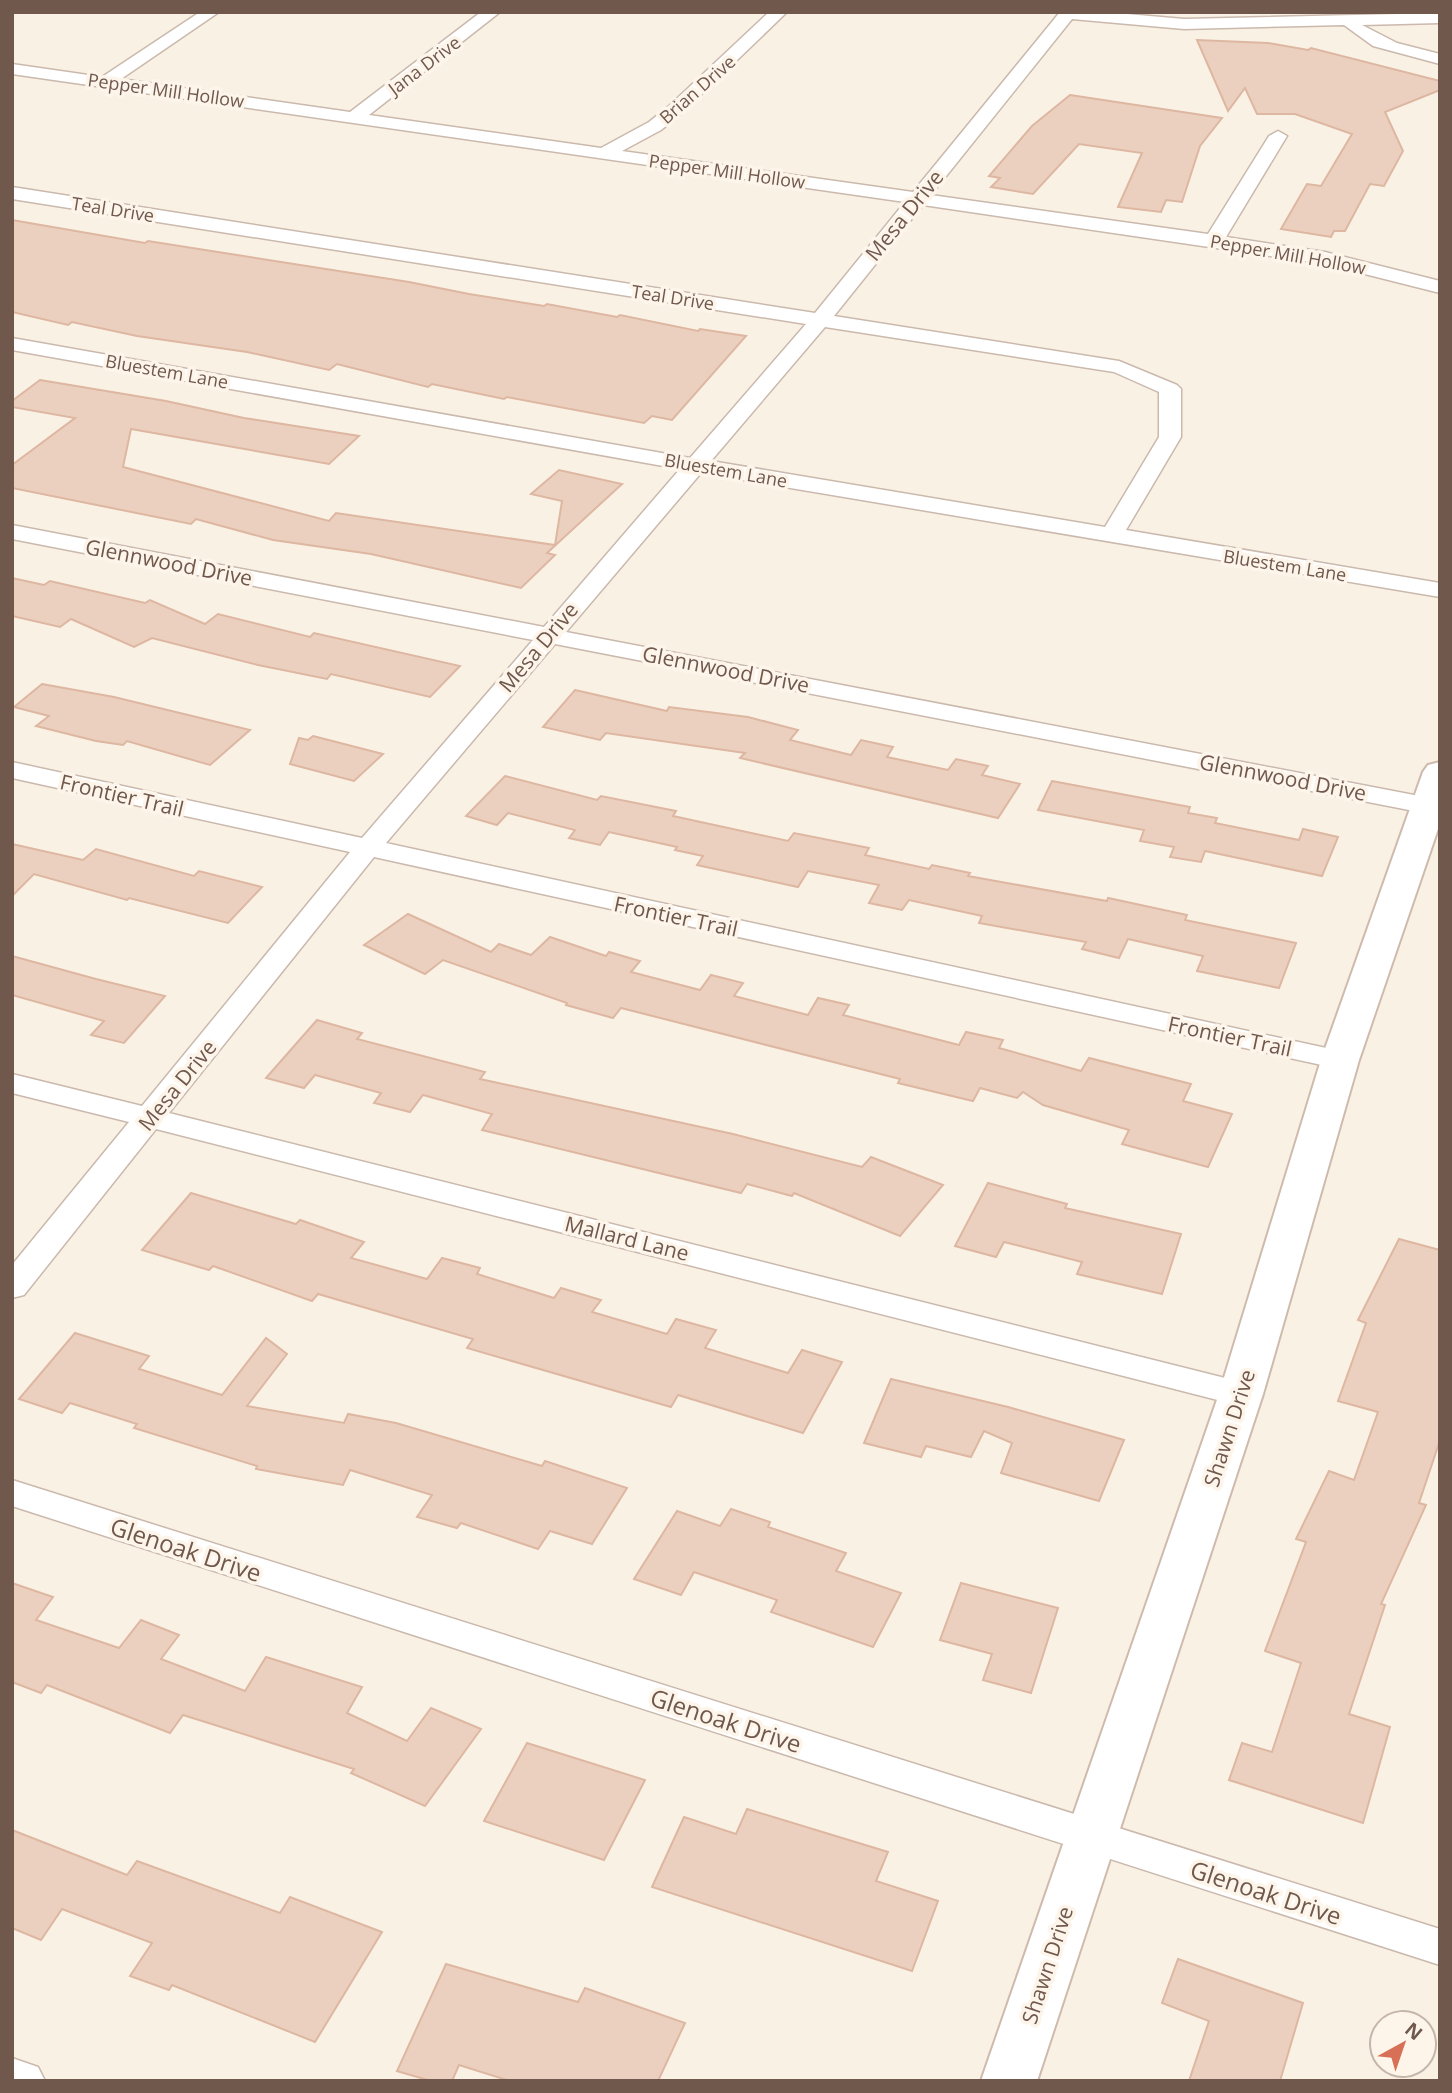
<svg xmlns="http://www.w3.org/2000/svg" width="1452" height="2093" viewBox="0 0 1452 2093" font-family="'Open Sans',sans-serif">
<rect width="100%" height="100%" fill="#faf1e5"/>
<g fill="#ecd0bf" stroke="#ddb7a1" stroke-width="2">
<path d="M1197,40l71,3 40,7 3,-2 129,33v9l-55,22 18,39 -19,35 -14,-2 -25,47h-11l-3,6 -50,-8 26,-45 14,2 31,-52 -57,-20h-38l-12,-26 -17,23z"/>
<path d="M1070,95l152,23 -22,28 -18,56 -16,-2 -5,12 -43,-5 24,-54 -63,-9 -46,50 -42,-7 9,-9 -11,-2 43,-50z"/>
<path d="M12,220l133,23 3,-2 261,41 60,12 75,12 3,-2 70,13 3,-2 78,16 2,-2 46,7 -74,84 -20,-4 -8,7 -137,-26 -3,2 -72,-15 -4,3 -91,-23 -8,6 -82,-18 -110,-16 -65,-14 -4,3 -56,-13z"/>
<path d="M40,380l126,21 78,17 115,18 -30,28 -198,-35 -8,38 206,54 7,-8 219,32 7,-44 -31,-7 28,-24 63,14 -75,69 8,2 -34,33 -150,-34 -98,-14 -77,-21 -5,5 -179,-36v-23l63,-47 -63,-11v-6z"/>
<path d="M12,578l32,7 6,-4 95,22 5,-3 55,24 13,-10 92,23 4,-4 146,33 -30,31 -99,-23 -4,5 -69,-14 -106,-27 -18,9 -63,-28 -11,8 -48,-11z"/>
<path d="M42,684l72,13 136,33 -40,35 -83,-24 -4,4 -27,-4 -60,-15 13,-10 -35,-9z"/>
<path d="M575,690l92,21 2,-4 79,10 50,13 -8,10 61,15 10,-15 32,7 -6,10 61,13 8,-11 32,7 -6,9 38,9 -22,34 -258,-60 5,-5 -139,-20 -6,7 -57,-13z"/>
<path d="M313,736l70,18 -29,27 -64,-17 9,-26 9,2z"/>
<path d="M505,776l92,24 4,-4 75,15 -3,5 115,25 6,-8 75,15 -4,7 64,14 3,-4 38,8 -2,3 139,25 1,-3 79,17 -2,5 111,23 -17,45 -82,-17 6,-15 -75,-17 -9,19 -37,-9 4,-7 -107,-19 3,-7 -73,-16 -7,10 -33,-7 10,-18 -71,-14 -10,16 -101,-22 6,-9 -28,-6 2,-3 -68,-15 -9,13 -31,-7 6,-8 -67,-17 -11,12 -31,-9z"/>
<path d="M1052,781l138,26 -2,6 29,5 -2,5 84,17 4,-11 35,8 -16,39 -117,-25 -4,11 -31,-5 4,-10 -34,-6 4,-11 -106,-20z"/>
<path d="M12,844l71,16 13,-11 98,27 5,-5 63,16 -34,36 -99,-25 -2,2 -93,-26 -22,22z"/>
<path d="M408,914l83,38 8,-8 32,11 19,-18 56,19 3,-4 31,9 -9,11 69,18 11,-15 32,8 -9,13 74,19 10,-17 31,7 -6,10 116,30 7,-13 37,8 -4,8 82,23 8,-13 102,26 -8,17 49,13 -24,53 -86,-23 7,-14 -86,-25 -20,-13 -6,6 -37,-10 -7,13 -75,-18 2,-4 -279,-71 -8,10 -47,-13 1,-2 -124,-43 -18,14 -61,-29z"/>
<path d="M12,956l84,23 69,17 -41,47 -33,-8 13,-14 -92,-26z"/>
<path d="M317,1020l45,13 -5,6 128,33 -5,7 253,55 129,33 9,-10 72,28 -43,51 -106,-43 -2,3 -45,-12 -6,9 -259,-63 10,-16 -69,-19 -13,17 -36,-9 7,-10 -66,-18 -11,13 -38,-10z"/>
<path d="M988,1183l79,21 -2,4 116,26 -19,60 -85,-20 5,-12 -78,-20 -8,15 -41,-11z"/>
<path d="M191,1193l105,31 4,-4 64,22 -13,16 76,21 15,-21 38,10 -3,6 77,24 7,-10 40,12 -9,12 75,22 9,-15 40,11 -11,18 83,25 14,-23 40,12 -39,71 -125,-38 -7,12 -204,-59 6,-9 -155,-45 -6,7 -99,-35 -4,4 -67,-20z"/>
<path d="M1399,1239l41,11v190l-21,63 7,2 -45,99 4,1 -36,109 41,13 -27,96 -134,-43 13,-37 30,9 29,-89 -36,-12 41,-109 -10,-3 33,-68 25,9 24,-68 -40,-11 28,-78 -8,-3z"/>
<path d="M75,1333l74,23 -10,13 83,26 44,-57 21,16 -40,52 97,17 4,-9 48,9 146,43 3,-5 82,27 -35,56 -42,-13 -12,18 -77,-26 -4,5 -40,-11 15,-22 -82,-25 -7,15 -87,-16 1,-3 -123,-38 3,-4 -67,-21 -8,10 -43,-14z"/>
<path d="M891,1379l117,28 116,33 -25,61 -98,-28 11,-30 -28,-12 -13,26 -45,-11 -5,11 -57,-14z"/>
<path d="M731,1509l39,13 -2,5 78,26 -10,18 65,22 -28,54 -102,-35 6,-12 -83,-28 -13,23 -47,-16 43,-68 43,15z"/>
<path d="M12,1583l41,14 -17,23 83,28 22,-28 38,15 -18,24 84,32 21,-34 96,30 -15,26 60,28 24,-33 50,21 -56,77 -74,-33 3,-4 -171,-54 -13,18 -123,-48 -6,8 -29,-11z"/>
<path d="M961,1583l97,25 -27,85 -48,-13 9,-26 -52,-14z"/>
<path d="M527,1743l118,37 -41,80 -120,-39z"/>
<path d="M747,1809l141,43 -12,29 62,20 -26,70 -260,-84 32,-70 52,17z"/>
<path d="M12,1830l115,45 10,-14 143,52 10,-16 92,35 -67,110 -143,-57 -3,5 -39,-14 22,-33 -90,-34 -21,31 -29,-12z"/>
<path d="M1178,1959l125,44 -23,78h-91l20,-60 -47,-18z"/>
<path d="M446,1964l132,38 7,-14 100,35 -27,58h-148l-51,-16 -7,16h-21l-34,-10z"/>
</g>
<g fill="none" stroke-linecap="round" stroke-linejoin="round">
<g stroke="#cab9ac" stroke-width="3">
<g id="street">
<path d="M200,12h19l-98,67 229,33 131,-100h19l-131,103 232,33 48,-26 20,-16 100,-94h18l-106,102 -20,16 -39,21 291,41 147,-180h44l80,7 256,-6v10l-78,2 35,18 43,11v10l-67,-18 -29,-21 -160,4 -112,-10 -141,176 277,39 61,-98 9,-5 9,5 -61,101 99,15 115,29v12l-115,-29 -402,-59 -89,111 285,45 58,24 4,4v48l-55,93 314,53v14l-739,-124 -135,159 874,168v16l-885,-172 -169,199 954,208 11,2 4,7 -4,7 -11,2 -966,-212 -205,256 1072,269 12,3 5,9 -5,9 -12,3 -1085,-277 -132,166 -12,3v-33l117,-143 -117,-29v-19l130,32 208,-254 -338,-74v-16l350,76 171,-198 -521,-101v-14l532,102 136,-158 -668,-119v-12l678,120 116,-134 -794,-125v-12l803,126 90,-111 -893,-128v-10l90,13zM825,327l289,45 45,20v45l-54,90 -394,-66z"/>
<path d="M12,1480l1428,449v36l-1428,-459z"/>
<path d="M12,2058l26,9 7,14h-33z"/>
</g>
</g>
<g stroke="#cebbad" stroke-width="4">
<path id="secondary" d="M1440,762v61l-81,237 -96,334 -226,687h-56l238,-687 102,-334 102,-288 5,-7z"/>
</g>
<use href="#street" fill="#fff" fill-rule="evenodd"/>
<use href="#secondary" fill="#fff" fill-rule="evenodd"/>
</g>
<g text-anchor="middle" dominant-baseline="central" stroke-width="7" stroke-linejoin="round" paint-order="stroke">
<g font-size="18" fill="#70584d" stroke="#fdf5ea">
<text transform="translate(424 65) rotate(-37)">Jana Drive</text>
<text transform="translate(697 89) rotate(-41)">Brian Drive</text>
<text transform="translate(166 90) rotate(8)">Pepper Mill Hollow</text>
<text transform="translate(727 171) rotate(8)">Pepper Mill Hollow</text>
<text transform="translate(113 209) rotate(9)">Teal Drive</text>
<text transform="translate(1288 254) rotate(10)">Pepper Mill Hollow</text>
<text transform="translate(673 297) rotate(9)">Teal Drive</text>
<text transform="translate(167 371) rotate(10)">Bluestem Lane</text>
<text transform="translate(726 470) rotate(10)">Bluestem Lane</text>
<text transform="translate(1285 565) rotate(9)">Bluestem Lane</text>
</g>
<g font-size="21" fill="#70584d" stroke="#fdf5ea">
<text transform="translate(904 215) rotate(-51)">Mesa Drive</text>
<text transform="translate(169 562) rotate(11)">Glennwood Drive</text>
<text transform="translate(538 647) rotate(-50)">Mesa Drive</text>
<text transform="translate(726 669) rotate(11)">Glennwood Drive</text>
<text transform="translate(1283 777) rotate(11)">Glennwood Drive</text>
<text transform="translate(122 795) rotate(13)">Frontier Trail</text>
<text transform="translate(676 916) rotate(12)">Frontier Trail</text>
<text transform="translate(1230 1036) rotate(12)">Frontier Trail</text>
<text transform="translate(177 1085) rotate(-51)">Mesa Drive</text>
<text transform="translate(627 1238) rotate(14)">Mallard Lane</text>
<text transform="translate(1229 1428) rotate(-72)">Shawn Drive</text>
<text transform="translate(1047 1965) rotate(-72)">Shawn Drive</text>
</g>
<g font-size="24" fill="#70584d" stroke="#fdf5ea">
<text transform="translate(186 1549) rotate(18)">Glenoak Drive</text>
<text transform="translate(726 1720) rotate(18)">Glenoak Drive</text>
<text transform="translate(1266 1892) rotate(18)">Glenoak Drive</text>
</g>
</g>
<rect width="1452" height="2093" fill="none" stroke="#70584d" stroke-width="28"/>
<g transform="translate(1403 2044) rotate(40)"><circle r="33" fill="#fdf5ea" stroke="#c5b6ab" stroke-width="2"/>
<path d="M0-5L12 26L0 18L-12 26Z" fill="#d77056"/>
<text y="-10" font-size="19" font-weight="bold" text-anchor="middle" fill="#70584d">N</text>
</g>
</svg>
